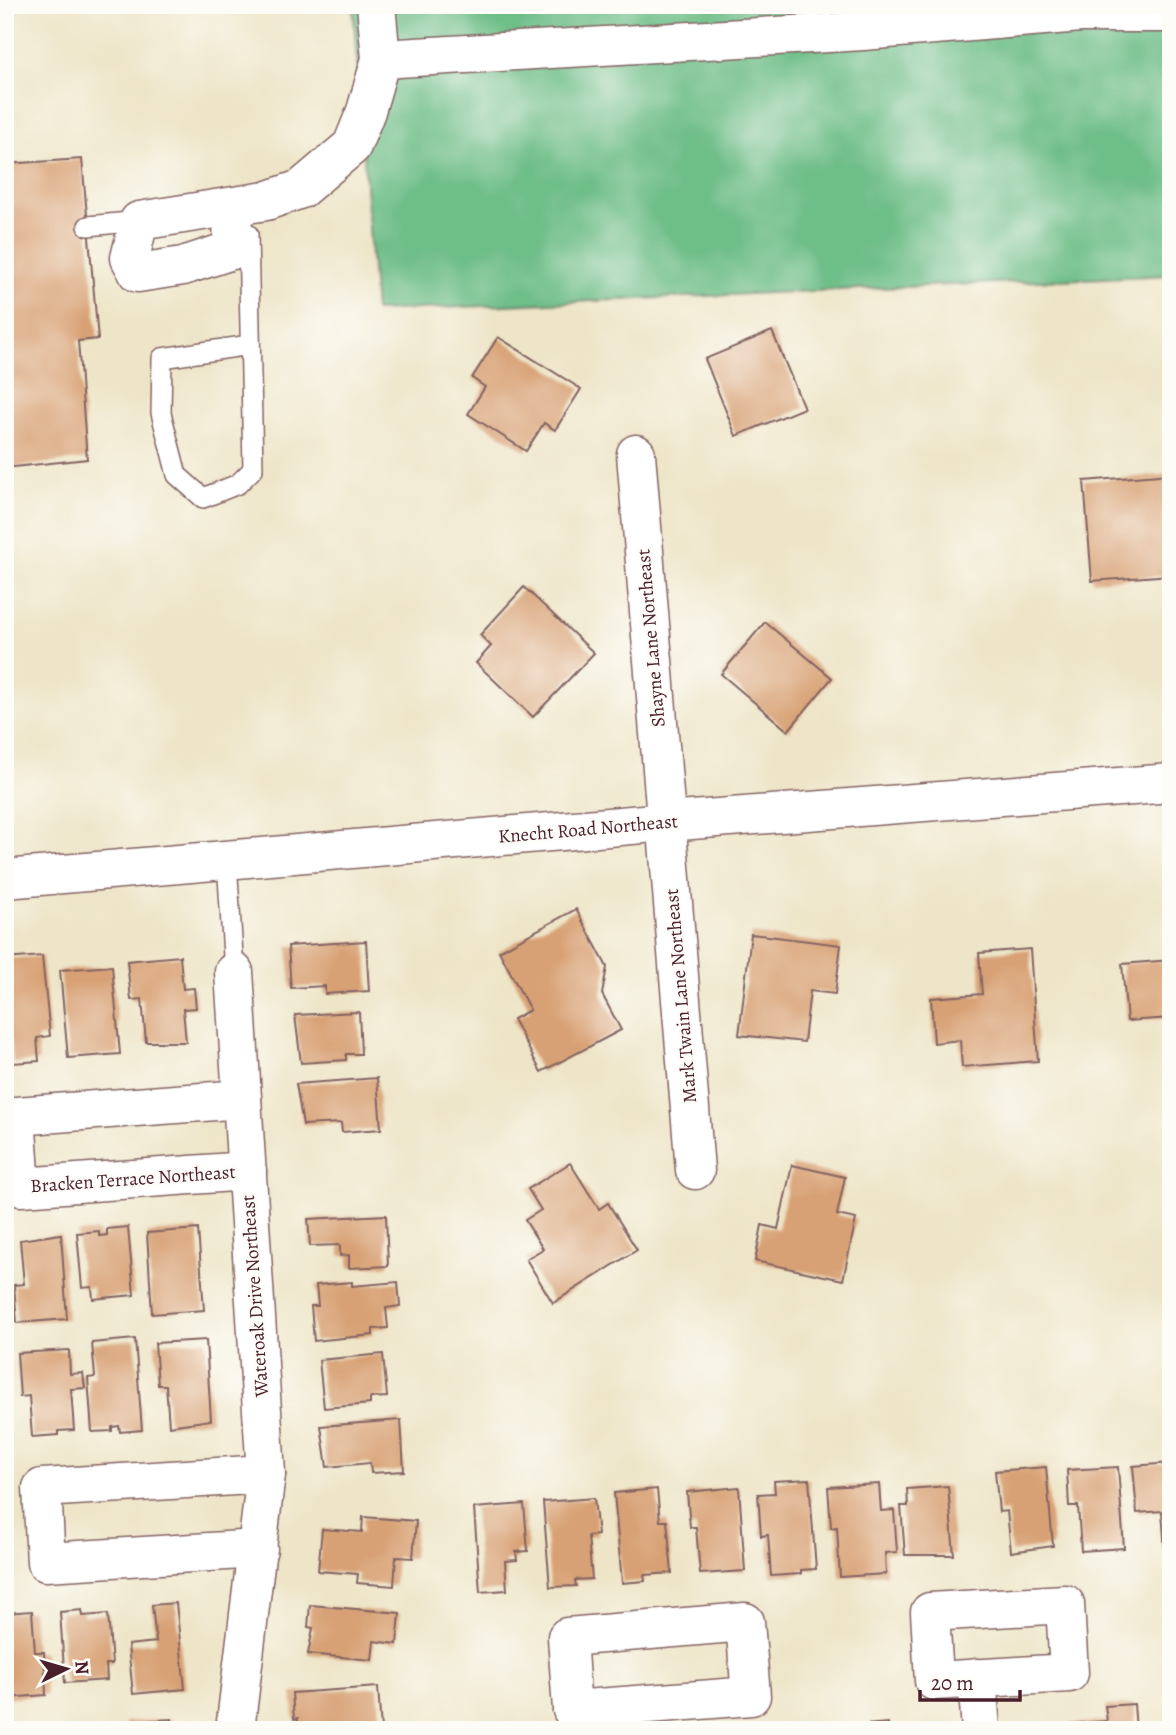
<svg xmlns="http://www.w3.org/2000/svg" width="1176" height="1735" viewBox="0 0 1176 1735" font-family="Alegreya,serif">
<rect width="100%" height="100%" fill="#fdfcf7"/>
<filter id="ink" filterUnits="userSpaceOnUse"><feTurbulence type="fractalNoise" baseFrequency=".0143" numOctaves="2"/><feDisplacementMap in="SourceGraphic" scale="14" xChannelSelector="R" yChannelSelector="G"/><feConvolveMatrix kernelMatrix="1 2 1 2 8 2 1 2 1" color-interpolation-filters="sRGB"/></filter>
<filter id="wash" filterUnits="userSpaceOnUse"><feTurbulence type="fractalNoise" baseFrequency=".00686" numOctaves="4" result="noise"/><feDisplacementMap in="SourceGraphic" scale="28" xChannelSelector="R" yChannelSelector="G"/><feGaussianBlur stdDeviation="1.57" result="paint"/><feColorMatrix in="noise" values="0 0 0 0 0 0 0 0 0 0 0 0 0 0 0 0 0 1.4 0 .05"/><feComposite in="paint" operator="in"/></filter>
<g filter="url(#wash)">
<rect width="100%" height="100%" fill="#eee5c8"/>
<path fill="#6ebe88" stroke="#5c6e5a" stroke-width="2" d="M353,5h818v270l-796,36z"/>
<g id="blocks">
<g fill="#d8a174">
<path d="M82,159l16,180 -20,2 9,118 -82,9v-304z"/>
<path d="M772,331l32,77 -68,28 -31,-77z"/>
<path d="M498,337l83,52 -26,41 -11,-7 -18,28 -58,-37 17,-27 -13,-9z"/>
<path d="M1171,474v101l-79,6 -8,-100z"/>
<path d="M524,587l70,66 -61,64 -57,-54 15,-17 -11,-11z"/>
<path d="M765,622l67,56 -44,53 -67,-57z"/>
<path d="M576,909l31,58 -5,27 19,36 -80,42 -28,-53 17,-9 -31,-59z"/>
<path d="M751,934l90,11 -6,49 -25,-3 -6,51 -65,-7z"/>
<path d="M366,941l3,50 -44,3v-8l-34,2 -3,-42z"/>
<path d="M1030,949l8,112 -76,6 -2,-27 -26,3 -3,-45 51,-4 -3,-41z"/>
<path d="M42,956l8,80 -13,2 2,23 -26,2 -2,-24 -6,1v-81z"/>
<path d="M180,956l3,33 11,-1 2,20 -13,1 3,33h-40l-4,-43 -11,1 -4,-39z"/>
<path d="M1171,960v58l-44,3 -5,-57z"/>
<path d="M112,966l8,88 -52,4 -8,-88z"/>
<path d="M359,1012l2,42h-15v6l-45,3 -6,-48z"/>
<path d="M377,1078l4,51 -39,3 -1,-9 -38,2 -7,-41z"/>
<path d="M570,1163l29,46 9,-6 29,47 -84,53 -27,-44 17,-10 -18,-29 16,-10 -13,-21z"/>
<path d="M792,1165l53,12 -8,38 19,4 -13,61 -88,-19 7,-36 16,4z"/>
<path d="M386,1215l2,51 -39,2v-13l-9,1v-11l-30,1 -2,-27z"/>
<path d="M128,1227l6,68 -41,4 -1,-12 -10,1 -5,-55 22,-2v5l8,-1v-6z"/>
<path d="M198,1229l6,81 -52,4 -5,-81z"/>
<path d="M61,1234l6,85 -50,4 -3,-38 10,-1 -4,-44z"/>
<path d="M352,1282v4l46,-4 2,24 -14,2 2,20 -15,1v6l-59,6 -3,-35h7l-2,-21z"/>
<path d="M135,1339l7,91 -22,2 -1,-6 -7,1v4l-20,1 -4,-54 7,-1 -3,-34z"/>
<path d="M206,1340l5,80 -42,6 -3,-41h-8l-3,-42z"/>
<path d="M69,1350l1,24 13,-1 2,15 -14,1 3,41 -16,1v4l-26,2 -3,-41 -9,1 -3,-44z"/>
<path d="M383,1354l4,43 -17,1v6l-46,4 -5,-48z"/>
<path d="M401,1420l3,51 -33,2 -1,-10 -43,4 -6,-41z"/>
<path d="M1171,1463v88l-6,1 -3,-41 -25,2 -4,-47z"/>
<path d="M1046,1467l7,79 -42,6 -4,-41 -8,1 -4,-41z"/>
<path d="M1118,1467l6,81 -43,3 -3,-45h-9l-2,-36z"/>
<path d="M809,1479l7,90 -15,1v4l-30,2 -3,-41 -7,1 -3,-42 17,-1 -1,-12z"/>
<path d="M879,1484l2,27 13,-1 3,42 -12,1 1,21 -46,3 -3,-50 -6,1 -3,-41z"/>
<path d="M948,1486l6,69h-49l-4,-49h7l-1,-17z"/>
<path d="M739,1487l6,84 -45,3 -4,-47h-6l-3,-35z"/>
<path d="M657,1489l3,32h7l5,52 -28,2 1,6 -23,2 -8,-90z"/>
<path d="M594,1498l4,37 -10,1 4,43 -17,1 1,6 -26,1 -7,-85z"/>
<path d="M524,1504l4,47 -12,1 1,8 -12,1 2,29 -27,2 -6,-84z"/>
<path d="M363,1517l53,4 -3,37 -17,-1 -2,29 -37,-3 1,-9 -40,-3 4,-42 40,3z"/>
<path d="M176,1603l9,86 -52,5 -5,-49 28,-3 -4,-37z"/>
<path d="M310,1605l90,8 -3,31 -23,-3 -2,19 -64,-6 5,-26 -5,-1z"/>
<path d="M82,1610l1,6 25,-2 4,50h-6l1,16 -42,3 -5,-71z"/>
<path d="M32,1611l3,41h9l2,43 -41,3v-85z"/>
<path d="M378,1687l3,43h-83v-12l-4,1 -2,-26z"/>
<path d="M1134,1704l2,26h-102l-1,-3 74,-6 -2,-15z"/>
<path d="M172,1719l1,11h-47l-1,-8z"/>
<path d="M888,1723l1,7h-34l-1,-4z"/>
</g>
</g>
</g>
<g filter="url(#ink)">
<use href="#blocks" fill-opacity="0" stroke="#836462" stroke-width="2"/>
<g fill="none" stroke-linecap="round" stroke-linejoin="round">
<g stroke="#836462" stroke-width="22">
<g id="lane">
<path d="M88,226l51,-5"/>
<path d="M248,234l5,235 -15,15 -35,14 -26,-23 -16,-62 1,-55 88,-13"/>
<path d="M227,861l7,111"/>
</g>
</g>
<g stroke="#836462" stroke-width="41">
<g id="street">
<path d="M381,59l482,-28 218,-18h90"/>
<path d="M233,208l-1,42 -49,16 -45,7 -8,-15 9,-37 127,-20 35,-12 51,-43 14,-35 15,-52 -5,-54"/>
<path d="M636,454l59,716"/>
<path d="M5,879l661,-57 505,-39"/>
<path d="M234,972l32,502 -31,256"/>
<path d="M242,1099l-226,17 5,71 226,-16"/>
<path d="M258,1549l-212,13 -4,-74 224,-14"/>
<path d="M1065,1604l4,69 -135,8 -4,-69z"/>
<path d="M745,1622l6,74 -179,14 -5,-73z"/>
<path d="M977,1678l4,52"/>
</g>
</g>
<use href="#lane" stroke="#fff" stroke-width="19"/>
<use href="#street" stroke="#fff" stroke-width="38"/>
</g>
</g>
<g text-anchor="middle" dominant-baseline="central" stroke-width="5" stroke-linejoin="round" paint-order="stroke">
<g font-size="19" fill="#4a1f2b" stroke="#fdfcf7">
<text transform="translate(651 638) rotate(-95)">Shayne Lane Northeast</text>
<text transform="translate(588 829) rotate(-5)">Knecht Road Northeast</text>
<text transform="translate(681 996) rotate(-95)">Mark Twain Lane Northeast</text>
<text transform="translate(133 1179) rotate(-4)">Bracken Terrace Northeast</text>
<text transform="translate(255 1296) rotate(-94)">Wateroak Drive Northeast</text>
</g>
</g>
<rect width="1176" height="1735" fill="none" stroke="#fdfcf7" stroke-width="28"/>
<g transform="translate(66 1669) rotate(85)" stroke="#fdfcf7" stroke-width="5" paint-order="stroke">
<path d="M0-5L12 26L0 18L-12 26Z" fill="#4a1f2b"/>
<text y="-10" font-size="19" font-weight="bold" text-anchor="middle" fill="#4a1f2b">N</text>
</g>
<path d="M920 1690v10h100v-10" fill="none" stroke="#4a1f2b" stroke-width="3.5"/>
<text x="931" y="1690" font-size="21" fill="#4a1f2b" stroke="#fdfcf7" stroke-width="5" paint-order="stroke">20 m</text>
</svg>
